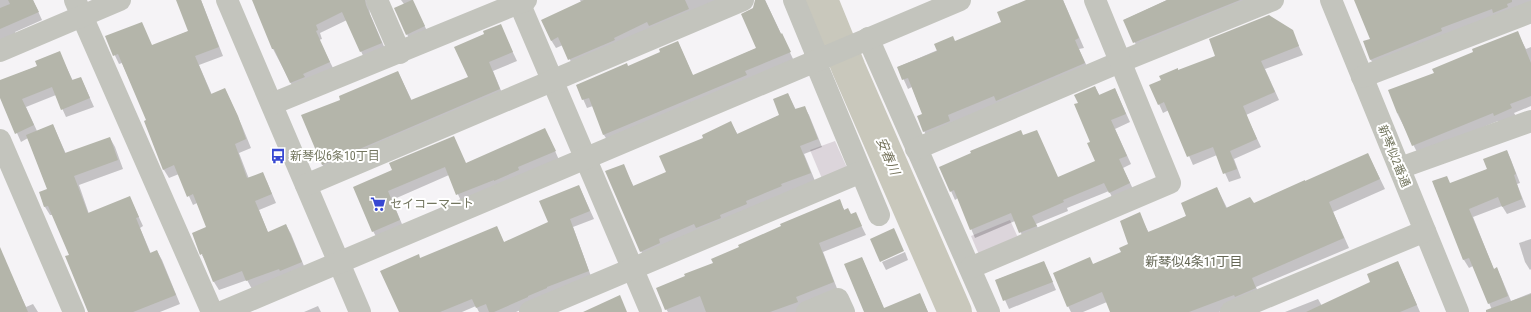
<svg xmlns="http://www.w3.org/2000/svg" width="1531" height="312" viewBox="0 0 1531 312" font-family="'Roboto Condensed','Noto Sans JP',sans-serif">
<rect width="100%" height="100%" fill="#f5f3f6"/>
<g fill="#dcd5db">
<path d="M835,141l13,29 -25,11 -13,-31z"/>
<path d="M1010,220l9,20 -39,17 -9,-21z"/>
</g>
<g fill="#0003">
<path d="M0,0h33l9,20 -27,12 1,2 -16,7z"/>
<path d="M177,0h24l22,56 -24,9 13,30 13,-6 17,37 9,22 -12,5 10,26 13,-6 5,9 9,21 -17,7 9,23 18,-8 5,9 15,37 -54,18 -5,-9 -28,10 -5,-8 -7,-19 -5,-8 5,-2 1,-25 -11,-25 -4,2 -14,-31 -10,4 -5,-8 -19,-48 3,-1 -26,-58 -3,1 -13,-27 46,9 37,-15z"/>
<path d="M257,0h109l3,7 1,7 16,37 -21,9 -18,-40 -27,13 2,6 -3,1 15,30 -39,21 -22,-42z"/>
<path d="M401,0h11l17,35 -18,8 -4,-9 -3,-30z"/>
<path d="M580,0h155l-161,68 -11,-23 -7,3 -5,-8 30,-38z"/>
<path d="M756,0h9l29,61 -185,82 -5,-8 -11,-29 -6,2 -10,-23 51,-18 33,-14 17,-11 15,34 64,-28 -4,-39z"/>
<path d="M1028,0h35l21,48 -5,1 11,24 -161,67 -5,-9 -1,-16 -11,-28 -4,2 -10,-22 105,-45z"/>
<path d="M1167,0h98l-126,51 -15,-31z"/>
<path d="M1355,0h176v6l-155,62 -5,-8 -6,-18 6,-3z"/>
<path d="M500,25l17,36 -24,10 11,27 -177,75 -5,-9 20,-64 56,-28 14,29 57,-23 16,-44z"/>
<path d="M1292,31l11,24 -38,14 14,31 -33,15 15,32 -27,12 7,19 -12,4 -12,-27 -24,10 -24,-55 -6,3 -12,-27 27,-15z"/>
<path d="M1517,32l9,17 5,-2v59l-17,7 2,3 -16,7 -2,-2 -80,33 -21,-41 38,-39z"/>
<path d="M59,52l14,29 8,-3 13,29 -28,10 -10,-22 -30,12 11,24 16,-6 13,29 44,-16 5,9 8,22 -44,16 10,29 41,-16 13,28 -3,2 11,26 6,-3 5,9 18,44 -20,8h-71l-18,-57 -18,-40h-3l-5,-8 3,-17 -20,-52 -7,4 -21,-47v-14l38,-15z"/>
<path d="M1095,87l5,9 15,-7 15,33 -15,7 16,35 -8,4 9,19v5l-18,9 -5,-10 -42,17 1,3 -32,13 5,10 -16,7 -10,-20 -40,17 -17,-40 -3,2 -4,-9 72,-55 35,42 39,-17 -18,-58z"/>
<path d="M788,94l8,16 8,-3 5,8 13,32 -18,7 11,27 -170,78 -4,-8 -18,-86 11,22 34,-14 37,-35 26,-15 7,12 42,-20z"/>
<path d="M549,137l10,23 -97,43 -13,-28 -57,25 12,29 -26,11 -5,-9 20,-60 73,-7z"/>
<path d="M1507,151l4,9 9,23 -3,1 9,23 -19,7 -5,-8 -29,11 21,53 3,-1 4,8 10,24 20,-8v19h-38l-20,-46 -4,2 -5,-8 -31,-78 18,2 37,-15z"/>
<path d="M1368,154l17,35 -52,23 16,36 -93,39 5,11 -42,14h-108l-4,-10 -24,10h-12l-3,-6 25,-41 30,-12 7,-8 9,-31 10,19 38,-17 30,-28 10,20 27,-3z"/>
<path d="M579,186l15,33 -21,8 19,52 -76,33h-37l-3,-6 -14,6h-62l20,-53 77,-32 7,16 45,-20z"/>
<path d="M839,201l6,10 6,4 4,-2 11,22 -43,17 15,39 -41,21h-129l-2,-3 48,-45 26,-17z"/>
<path d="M1531,239v30l-1,1 -5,-8 -6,-19z"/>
<path d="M905,252l3,8 -22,10 -4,-8z"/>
<path d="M862,258l22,51 36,-14 8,17h-63z"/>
<path d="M1044,262l12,28 -47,19 -13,-29z"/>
<path d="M1398,262l22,50h-135l33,-13 4,7 50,-24z"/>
<path d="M6,264l20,43 7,-3 5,8h-38v-45z"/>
<path d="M318,306l3,6h-17z"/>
</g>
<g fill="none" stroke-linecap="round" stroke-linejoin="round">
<path stroke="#c9c8bc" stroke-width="34" d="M821,0l28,69 106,243"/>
</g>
<g fill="#b4b5aa">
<path d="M8,0h25l6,12 -39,17v-21l10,-4z"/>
<path d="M176,0h25l18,47 -24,9 16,38 14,-6 13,28 8,23 -11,5 12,34 16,-6 9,22 -17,7 13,31 18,-8 16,38 -22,9 -1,-2 -33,12 -4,-10 -29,11 -11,-28 -2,1 -8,-22 14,-6 -13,-33 -6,3 -13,-32 -11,5 -19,-49 2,-1 -28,-66 -5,2 -8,-20 37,-14 10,23 36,-14z"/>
<path d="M252,0h113l1,5 16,38 -22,9 -18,-40 -26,13 2,5 -2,1 14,31 -27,12 2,3 -15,6 -16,-34h-2z"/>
<path d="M412,0h1l12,26 -19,9 -12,-27z"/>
<path d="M584,0h101l4,9 -40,17 -2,-4 -33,16 1,2 -47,20 -10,-23 -7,4 -10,-21z"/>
<path d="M755,0h10l16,34 1,-1 9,19 -46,19 2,4 -144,60 -14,-37 -7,2 -6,-15 51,-22 1,3 32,-14 -1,-3 19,-8 15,34 63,-27 -15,-34 12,-6z"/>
<path d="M1026,0h37l16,38 -4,2 10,23 -89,38 -2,-5 -46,19 2,6 -27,11 -6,-16 5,-2 -14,-36 -6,2 -5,-13 40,-16 -3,-7 19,-8 2,5 46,-19 -4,-10z"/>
<path d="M1167,0h73l-107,43 -10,-23z"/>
<path d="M1354,0h158v2l-5,2 1,3 -15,6 -1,-4 -51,19 1,3 -72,29 -7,-19 7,-2z"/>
<path d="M1269,15l24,15 6,16 -38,15 14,31 -32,14 14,33 -27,12 7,18 -14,5 -10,-27 -26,10 -23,-55 -6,3 -9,-20 12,-5 -2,-4 19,-8v2l37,-14 -6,-17z"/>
<path d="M501,24l12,28 -24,10 11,27 -178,76 -21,-50 39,-15 -1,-4 59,-25 13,29 57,-23 -14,-30 30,-13 -1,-3z"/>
<path d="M1518,31l13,32v33l-21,8 2,4 -18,8 -1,-3 -81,33 -14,-33h-1l-9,-23 46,-17 -2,-4 41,-17 -1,-3z"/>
<path d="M60,51l12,29 9,-3 9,21 -29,12 -9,-23 -30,12 12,26 -19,9 -15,-36v-18l37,-14 -2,-5z"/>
<path d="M1095,86l4,9 16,-7 11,26 -15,6 16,36 -8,3 11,24 -21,10 -5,-10 -41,17 1,2 -32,14 5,10 -18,7 -8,-20 -41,17 -16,-40 -4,2 -11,-25 32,-14 -1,-2 51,-21 2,5 14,-5 21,47 37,-16 -8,-18 3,-1 -16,-38 4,-1 -4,-8z"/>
<path d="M788,93l7,16 10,-3 13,33 -18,7 11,27 -30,11 1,2 -36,15 1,3 -27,11 1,3 -25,10 -2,-4 -35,15 1,4 -20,9 -35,-81 19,-7 9,22 33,-14 -7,-16 44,-18 -1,-3 29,-14 6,13 42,-19 -6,-16z"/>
<path d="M53,124l12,29 45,-16 8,23 -44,16 14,37 42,-17 9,21 -3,1 14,35 7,-3 19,45 -43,17h-45l-23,-56 4,-1 -21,-49 -4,1 -5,-15 8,-3 -21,-54z"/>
<path d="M545,128l11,23 -38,16 1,3 -25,11v-1l-38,15 -11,-28 -57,24 12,29 -28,12 -19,-45 39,-17 -3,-7 65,-27 12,27z"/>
<path d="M1507,150l9,24 -2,1 8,24 -20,8 -4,-10 -29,12 25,60 3,-2 11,29 -20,8 -19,-46 -6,2 -31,-79 15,-5 3,7 37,-14 -4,-10z"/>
<path d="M1368,153l12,26 -51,23 15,36 -92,40 4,10 -21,9 -1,-2 -45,17h-79l-8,-20 -35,15 -14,-34 37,-16 3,7 28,-12 -2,-4 9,-4 -8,-23 20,-9 8,20 10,-4 28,-12 -5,-13 36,-16 9,21 24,-11 4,6 51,-23v1z"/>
<path d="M579,185l11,26 -20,8 19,52 -42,16v1l-19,8v1l-34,15h-5l-3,-8 -10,4 -4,-9 -32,13h-41l-19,-41 39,-17 1,4 77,-32 7,16 44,-20 -9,-21z"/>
<path d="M840,199l4,11 4,-2 3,6 5,-2 6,14 -43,17 15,39 -38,15 2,5 -28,10h-64l-6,-16 -35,14 -9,-22 29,-12 -1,-2 29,-11 -2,-4 28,-12 -1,-2 43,-19 -1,-2z"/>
<path d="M894,228l10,23 -24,11 -10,-23z"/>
<path d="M0,247l28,65h-28z"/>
<path d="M862,257l22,51 36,-15 8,19h-64l-20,-48z"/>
<path d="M1044,261l9,21 -50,19 -8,-21z"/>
<path d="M1398,261l19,44 -17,7h-94l64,-30 -3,-8z"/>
<path d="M1531,294v18h-45v-2z"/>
<path d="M620,295l7,17h-44z"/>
</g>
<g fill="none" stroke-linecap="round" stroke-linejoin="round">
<g stroke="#c3c4bd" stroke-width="22">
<path d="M75,0l137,312"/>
<path d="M227,0l133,312"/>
<path d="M377,0l23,53"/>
<path d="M518,0l133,312"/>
<path d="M794,0l21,51v10l64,154"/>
<path d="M1331,0l127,312"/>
<path d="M868,38l121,274"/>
<path d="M0,51l120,-51"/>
<path d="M1362,77l169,-65"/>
<path d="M272,104l254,-104"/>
<path d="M0,140l74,172"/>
<path d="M916,149l204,-87 153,-62"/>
<path d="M1400,168l131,-47"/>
<path d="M306,185l437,-185"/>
<path d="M970,268l200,-85 -75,-183"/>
<path d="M222,312l738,-312"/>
<path d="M530,312l331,-140"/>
<path d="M807,312l31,-13 6,13"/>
<path d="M1231,312l194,-81"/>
</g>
</g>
<defs>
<g id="bus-bare" transform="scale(1.2)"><path d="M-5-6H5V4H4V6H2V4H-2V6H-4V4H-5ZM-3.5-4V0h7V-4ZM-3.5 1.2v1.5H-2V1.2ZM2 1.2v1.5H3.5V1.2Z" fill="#3748d2" stroke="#fff" stroke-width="2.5" paint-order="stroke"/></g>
<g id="supermarket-bare" transform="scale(1.2)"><path d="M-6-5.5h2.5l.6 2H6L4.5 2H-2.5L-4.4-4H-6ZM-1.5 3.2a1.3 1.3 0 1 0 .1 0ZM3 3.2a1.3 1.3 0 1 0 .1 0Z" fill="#3748d2" stroke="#fff" stroke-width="2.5" paint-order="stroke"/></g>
</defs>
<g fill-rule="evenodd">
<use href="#bus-bare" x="278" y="156"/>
<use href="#supermarket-bare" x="378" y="204"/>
</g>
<g text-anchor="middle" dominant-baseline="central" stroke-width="4" stroke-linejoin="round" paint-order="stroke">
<g font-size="12" fill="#73765f" stroke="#fff" text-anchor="start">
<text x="290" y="156">新琴似6条10丁目</text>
<text x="390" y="204">セイコーマート</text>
</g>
<g font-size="12" fill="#73765f" stroke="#fff">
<text transform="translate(1394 156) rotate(68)">新琴似2番通</text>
</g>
<g font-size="13" font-style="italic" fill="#77755e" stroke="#fff">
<text transform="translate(888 156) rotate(67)">安春川</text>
</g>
<g font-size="13" fill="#656755" stroke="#fff">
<text x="1194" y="261">新琴似4条11丁目</text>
</g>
</g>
</svg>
